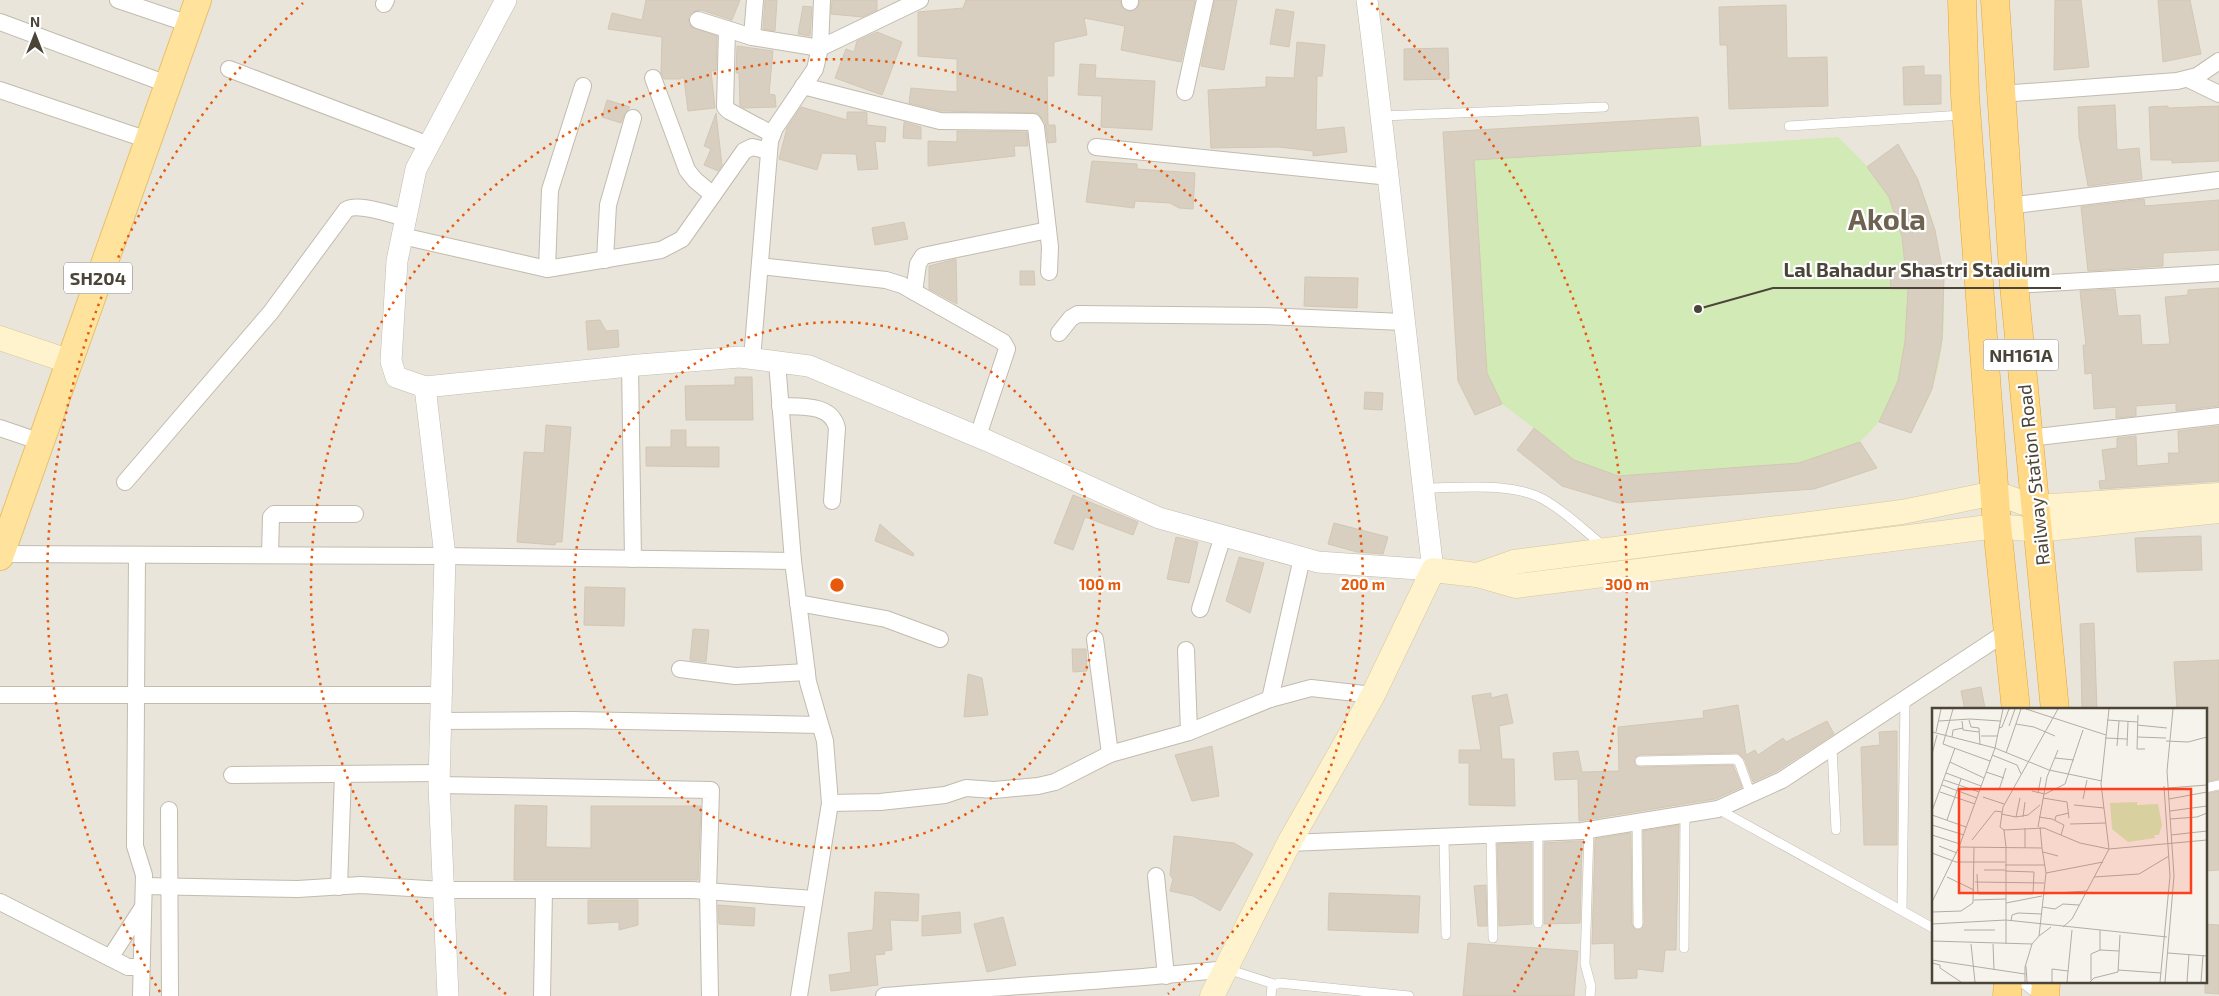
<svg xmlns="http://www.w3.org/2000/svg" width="2219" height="996" viewBox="0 0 2219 996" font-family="'Exo 2',sans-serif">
<rect width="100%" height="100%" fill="#f6f3ec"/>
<path fill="#eae5da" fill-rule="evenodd" d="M0,0h2219v996h-2219zM1933,710h272v272h-272z"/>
<path fill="#d2eab5" d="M1698,117l3,29 137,-9 29,29 31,-22c6,12 15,24 20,36 26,61 36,145 14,209 -5,15 -14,30 -21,44l-32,-11 -19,20 17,26 -63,21 -195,14 -57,-17 -28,-58 -32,-24 -27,11 -17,-34 -15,-249z"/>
<g fill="#d8cfc1" stroke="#d3c7b4">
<path d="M646,0h94l-8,20 -31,-10 -9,2 -4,5 3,10 26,9 -1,35h-5l4,37 -27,3 -4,-32 -2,-2 -1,2h-17l-3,-6 1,-36 -54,-8 4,-16 30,7z"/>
<path d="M765,0h12l-2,31 -12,-2z"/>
<path d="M832,0h45v10l-15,7 -31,-3z"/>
<path d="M966,0h154l2,7 8,5 8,-5 2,-7h55l-14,62 -60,-12 4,-24 -41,-8 3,17 -33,7v34h-7l1,49h7l1,17 -8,1 -3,-21 -7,-9 -97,-2 -32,-8 2,-15 46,4v-33l-39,-3v-44l45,-4z"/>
<path d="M1215,0h22l-13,70 -23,-4z"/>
<path d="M2055,0h26l8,67 -35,3z"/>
<path d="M2158,0h32l11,54 -38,8z"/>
<path d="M1786,5l1,53 40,-1 1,49 -99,3 -2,-64h-7l-1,-38z"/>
<path d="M803,6l9,1 -2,29 -12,-2z"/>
<path d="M1276,9l18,3 -5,35 -19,-3z"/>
<path d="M877,32l25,10 -20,53 -47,-17 11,-29 8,3 3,-11z"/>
<path d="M1297,42l28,3 -3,31h-5l-1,54 28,-3 3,25 -34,4v-5l-34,-4 -68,1 -3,-58 58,-3v-10l28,1z"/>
<path d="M737,46l36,5 -4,43 6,1 1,12 -31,1 -5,-2 -1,-33h-3z"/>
<path d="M1448,48l1,31 -45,1v-31z"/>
<path d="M1080,64l16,1 -1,13 60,3 -3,49 -51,-3 1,-31 -24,-1z"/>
<path d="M1924,66v9h17v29l-37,1 -1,-38z"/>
<path d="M607,100l23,7 -6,8 -3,8 -19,-6z"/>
<path d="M2115,105l2,45 22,-2 3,31 -54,7 -9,-50 -1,-29z"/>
<path d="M2168,106v2l51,-2v55l-47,2v-3h-21l-2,-53z"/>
<path d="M801,107l46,13v-8h18l2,1v12l19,2 -1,15 -10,-1 3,28 -20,1 -2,-16 -34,-1 -5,17 -38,-11 8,-31z"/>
<path d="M716,113l6,52 -4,6 -14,-6 7,-16 -7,-3z"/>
<path d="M1698,117l3,29 -227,14 13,213 15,31 -27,11 -17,-34 -15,-249z"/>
<path d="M904,122l17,5v12l-18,-1z"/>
<path d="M957,131l70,1 1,14h-14l1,10 -87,10v-25l29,1z"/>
<path d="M1898,144l20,36 17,50 9,48 -2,62 -10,49 -21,44 -32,-11 19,-41 7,-40 3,-52h-17l-2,-23 16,-1 -3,-28 -13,-40 -22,-30z"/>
<path d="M1092,161l45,3v5l58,4 -2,36 -14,-1 -9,-5 -35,-2 -1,7 -48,-6z"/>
<path d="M2144,199l1,7 74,-6v50l-56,3v13l-75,5 -7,-64z"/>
<path d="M904,222l4,17 -33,6 -3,-17z"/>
<path d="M956,259l1,45 -28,-15v-23z"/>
<path d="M1020,271h14l1,14h-15z"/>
<path d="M1305,277l53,1 -1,30 -53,-2z"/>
<path d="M2219,288v118l-43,5v-8l-40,3v10l-20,2v-11l-22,2 -2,-36 -7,1 -2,-29h3l-6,-54 35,-2 3,27 22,-1 2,30 28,-1 -5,-47 23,-2v-5z"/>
<path d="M600,320l6,11 12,-1 1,17 -31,3 -2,-29z"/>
<path d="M735,377h17l1,43h-67l-1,-34 50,-1z"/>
<path d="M1365,392l18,1 -1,17 -18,-1z"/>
<path d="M546,425l25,2 -9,115h-6l-1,3 -38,-3 7,-90 20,1z"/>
<path d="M2219,426v55l-119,8 -1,-8 7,-1 -4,-30 15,-2v-10l19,-2 1,30 32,-3 -1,-10h11l-1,-22z"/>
<path d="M1534,428l40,32 44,16 181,-13 61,-21 17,26 -63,21 -195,14 -57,-17 -45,-36z"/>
<path d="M671,430h15v17h33v20l-73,-1v-19h25z"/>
<path d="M1073,495l65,27 -5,13 -48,-18 -12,33 -19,-7z"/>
<path d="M1334,523l54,14 -5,17 -26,-2 -29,-8z"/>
<path d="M880,524l34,30 -1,2 -38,-15z"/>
<path d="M2201,536l1,34 -65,2 -2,-34z"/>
<path d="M1176,537l22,5 -9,41 -22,-4z"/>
<path d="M1239,557l25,6 -14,50 -24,-12z"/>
<path d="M585,587l40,1 -1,38 -40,-1z"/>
<path d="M2094,623l3,87h-15l-2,-86z"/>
<path d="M693,629l16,1 -3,32 -16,-2z"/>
<path d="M1072,649h14l1,22 -14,1z"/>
<path d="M2219,660v119l-14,3v-72h-28l-3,-48z"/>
<path d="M968,674l14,4 6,37 -24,2z"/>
<path d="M1981,687l4,21 -20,2 -4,-19z"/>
<path d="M1491,693v5l16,-4 6,29 -14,3 3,33h12l1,47 -46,-1v-42h-10v-13h22l-9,-54z"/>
<path d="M1738,705l8,50 9,-5 3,5 25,-17 3,4 41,-21 7,13 -57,37 -24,11 -8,-22 -7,-7 -98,2 -6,3 1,7 5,2 93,-2 9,22 -27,12 -136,22 -1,-42 -23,1 -2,-27 25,-2 4,21 37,-1 -1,-44 86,-9 -1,-7z"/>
<path d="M1897,731v114h-33l-3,-98 19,-2 -1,-13z"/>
<path d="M1212,746l7,50 -27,5 -17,-46z"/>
<path d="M2219,791v79l-14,1v-77z"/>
<path d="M515,805l32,1 -1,41 45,1v-42h110l-3,74h-184z"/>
<path d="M1679,825l-3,125h-11l-2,22 -26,-3v9l-22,1 -1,-36 -22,1 3,-105 36,-6 1,91 3,5 4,1 5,-6 -1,-93z"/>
<path d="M1174,836l60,7 19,11 -33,57 -27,-15 -23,-5 3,-12 -3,-4z"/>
<path d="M1582,841l-2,82 -36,1v-81z"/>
<path d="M1532,843v81l-33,2 -2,-82z"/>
<path d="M1486,885l1,41h-9l-4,-40z"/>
<path d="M875,892l44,2 -1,27 -28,-1 2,30 -8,1 1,3 -10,1 3,30 -47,6 -2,-16 22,-3 -3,-39 25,-3z"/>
<path d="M1329,893l91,3 -2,37 -90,-3z"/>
<path d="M588,900h50v25l-19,5v-8l-31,2z"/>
<path d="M718,905l37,3 -1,18 -35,-2z"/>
<path d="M960,912l1,21 -39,3v-20z"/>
<path d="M1003,917l13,48 -29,7 -13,-48z"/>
<path d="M2205,924l14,1v69l-14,-1z"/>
<path d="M1468,943l110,8 -4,45h-111z"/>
</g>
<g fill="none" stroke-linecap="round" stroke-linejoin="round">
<g stroke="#c2bbae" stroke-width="10">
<g id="service">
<path d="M1382,116l222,-9"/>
<path d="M1789,126l174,-11"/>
<path d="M1424,488c36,0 93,-7 124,14 20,12 38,30 57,45"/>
<path d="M1832,747l4,83"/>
<path d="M1640,761l96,-2 3,3 12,33"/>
<path d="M2205,788l14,-3"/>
<path d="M1718,809l215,119"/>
<path d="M1637,823l1,101"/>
<path d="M1589,830l-4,134 6,22 -1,10"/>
<path d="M1538,833v90"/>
<path d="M1491,836l2,102"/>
<path d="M1444,838l2,97"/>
<path d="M1902,910l3,-211"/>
<path d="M1684,948l1,-133"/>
<path d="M1227,969l47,15"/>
<path d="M2021,982l19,14"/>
<path d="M1271,996l1,-10 7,-3 130,13"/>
</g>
</g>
<g stroke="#c2bbae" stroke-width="18">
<g id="minor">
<path d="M118,0l71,24"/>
<path d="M1130,2v-2"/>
<path d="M384,4l2,-4"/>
<path d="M698,20l54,17 68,11 100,-48"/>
<path d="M0,22l167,62"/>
<path d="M727,29l-2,78 4,4 43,23"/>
<path d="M752,37l3,-37"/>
<path d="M229,69l200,76"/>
<path d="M653,78l34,92 8,10 18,15"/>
<path d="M2188,79l31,15"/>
<path d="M803,86l137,35 93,1 3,5 14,120 -1,25"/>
<path d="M0,90l148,50"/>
<path d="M1185,92l20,-92"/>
<path d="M2000,94l177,-13 20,-5 22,-15"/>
<path d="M1096,147l294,30"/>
<path d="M2008,206l211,-26"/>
<path d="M402,236l145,33 114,-19 21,-11 62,-88 8,-4 17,4"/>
<path d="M605,260l3,-55 25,-87"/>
<path d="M760,266l126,14 16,5 101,57 4,7 -29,87"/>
<path d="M547,269l3,-79 33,-104"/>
<path d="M2014,285l205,-12"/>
<path d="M914,292l4,-28 5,-8 125,-26"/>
<path d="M1059,333l12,-15 7,-4 187,2 138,6"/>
<path d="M752,359l18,-218 5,-13 40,-59 5,-21 2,-48"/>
<path d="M777,362l16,199"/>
<path d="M630,366l3,193"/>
<path d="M780,406c20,1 51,-3 57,22l-5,73"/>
<path d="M0,428l41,14"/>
<path d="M2029,438l190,-22"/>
<path d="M125,482l146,-170 75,-102c11,-8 46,5 60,8"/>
<path d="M1,554l444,2 348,5 15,121 17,59 5,62 -31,193"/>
<path d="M137,555l-2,291 9,29 -3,121"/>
<path d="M270,555l1,-38 3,-3h81"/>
<path d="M798,603l88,16 54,20"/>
<path d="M1200,609l23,-73"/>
<path d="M1095,639l15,115"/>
<path d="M1186,650l3,82"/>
<path d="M680,669l55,7 72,-4"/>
<path d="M0,695h441"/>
<path d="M1270,699l32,-141"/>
<path d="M442,721l132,-1 246,5"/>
<path d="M232,775l207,-2"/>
<path d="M439,785l272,5 -3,102 2,104"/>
<path d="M830,803l50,-1 65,-7 21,-7 28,2 44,-4 17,-4 55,-28 79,-22 81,-33 41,-11 62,7"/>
<path d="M169,810l1,186"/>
<path d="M1289,843l293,-12 136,-22 64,-29 226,-149"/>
<path d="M1156,876l10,100"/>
<path d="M144,886l154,3 63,-4 82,5h249l122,9"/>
<path d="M339,887l4,-113"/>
<path d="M0,902l128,65h13"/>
<path d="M110,958l33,-51"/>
<path d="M542,996l2,-106"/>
<path d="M884,996c115,-10 229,-14 342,-27"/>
</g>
</g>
<g stroke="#c2bbae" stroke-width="22">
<g id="tertiary">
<path d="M506,0l-90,169 -19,92 -6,100 5,16 29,10 214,-22 101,-8 69,9 179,75 171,77 159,44 115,8c-23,-190 -42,-380 -66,-570"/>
<path d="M425,387l20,169 -6,229 9,211"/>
</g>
</g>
<g stroke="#d6c79b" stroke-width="25">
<g id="secondary">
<path d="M0,338l68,23"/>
<path d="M1477,575l37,-13 388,-50 93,-19 41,14 183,-12"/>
<path d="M1212,996l77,-153 84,-148 60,-125 44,5 39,11 481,-60 41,4 181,-19"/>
</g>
</g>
<g stroke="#e6c16a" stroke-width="28">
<path id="primary" d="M0,557l198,-557"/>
</g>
<g stroke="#e0a43c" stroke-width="29">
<g id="trunk">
<path d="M1962,0l3,95 32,431 19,184"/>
<path d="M1995,0l19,285 41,425"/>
<path d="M2007,996l1,-14"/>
<path d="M2045,996l1,-14"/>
</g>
</g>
<use href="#service" stroke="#fff" stroke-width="9"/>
<use href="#minor" stroke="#fff" stroke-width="16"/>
<use href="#tertiary" stroke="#fff" stroke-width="21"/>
<use href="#secondary" stroke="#fff3cd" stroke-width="24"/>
<use href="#primary" stroke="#ffe39c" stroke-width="26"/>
<use href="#trunk" stroke="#ffd985" stroke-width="28"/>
</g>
<g fill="none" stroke="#e8590c" stroke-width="2.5" stroke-dasharray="2.5 5">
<circle cx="837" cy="585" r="263"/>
<path d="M506 994A526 526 0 1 1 1168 994"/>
<path d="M160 992A790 790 0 0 1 303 3M1371 3A790 790 0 0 1 1514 992"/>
</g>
<g text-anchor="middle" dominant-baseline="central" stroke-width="4.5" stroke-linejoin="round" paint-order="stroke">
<g fill="#fff" stroke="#817c74" stroke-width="1">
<rect x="64" y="262.5" width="68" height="31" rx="4"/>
<rect x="1983.5" y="339.5" width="75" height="31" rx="4"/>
</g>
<g font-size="18" font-weight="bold" fill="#4b4439">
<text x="98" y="278">SH204</text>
<text x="2021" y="355">NH161A</text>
</g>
<g font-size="19" fill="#4b4439" stroke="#fff">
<text transform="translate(2033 475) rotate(-96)">Railway Station Road</text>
</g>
<g font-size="29" font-weight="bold" fill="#6e6250" stroke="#fff">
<text x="1887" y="218">Akola</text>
</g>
</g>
<g transform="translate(1932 708)">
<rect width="275" height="275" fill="#f6f3ec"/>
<path d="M205,94v3l21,-1 4,21 -3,10h-5l1,3 -27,4 -16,-13 -2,-26z" fill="#d2eab5"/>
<path fill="none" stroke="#b2ada4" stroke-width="1" d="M21,1l-10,35 47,17M94,1l80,26M206,7l-1,34h8M37,12l2,7 8,1 1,17M175,12l31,2M7,13l31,-2 30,2M30,13l1,9 16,2M84,16l18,3 21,9M205,17l30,3M77,18l6,-17M67,20l3,-1 7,-18M0,24l63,16 54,22 53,11M4,24l5,-23M49,28h16M20,29l1,-7 10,-2M205,29l29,1M173,30l22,1M234,33l22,1 19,-5M185,38l2,-25M195,38l1,-24M74,45l15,-44M0,46l5,-19M60,47l25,10 4,9M123,50l19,2M18,54l34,16M54,64l18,6M14,65l35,13M12,72l35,12M10,77l35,13M236,80l39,-3M67,82l7,-22M100,83l13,3 20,-10 18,-54M8,84l35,12M106,85l3,-16M51,89l21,7M111,90l24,4 2,16M151,91l4,-19M237,91l38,-7M142,97l30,3M0,103l23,-63M238,103l37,-5M69,106l15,3 12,-2 12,-10M0,107l34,12M84,109l4,-19M91,109l2,-15M107,109l13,2 12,6 -3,10M238,111l27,-2 10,-4M15,112l14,-41M123,112l1,-4 13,-3M138,116l36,-1M0,117l32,10M106,119l9,-50 11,-27M108,119l2,21M93,120v20M72,122l40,-2 36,15 29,6 -8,-65 8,-75M0,127l28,9M239,127l36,-4M40,132l23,-29 7,1M7,138l18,7M111,144l15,4M0,145l24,9h49M73,157h40M52,162h21M114,165l57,-11M45,166l1,20h55l1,-22 -29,-1M15,169l27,13M162,169l45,-3 30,-18M43,174l69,1M111,186l44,-3M42,192l32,-1M0,194l27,-55 36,-99 8,-39M74,195l36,-7M110,199l13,2 8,-5 16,1M0,204l29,-1 12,-8 1,-56M79,213l1,-6 6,-2 24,1M0,216l74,-4 161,17M131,219l9,-8 37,-70 98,-9M32,222h31M107,228l12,-9M0,233l100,3 7,-8 7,-63 -4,-25 -83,-1M39,236l4,38M61,236l1,26M74,236v-97l-2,-17 -4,-3 3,-20 55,-98M168,242v-20M236,245l39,3M0,252l93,14M0,255l8,2v3l21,14M94,258l1,16M186,262l43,3M159,272v-26l9,-4 19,1M93,274v-15l7,-23M120,274v-13l16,2M135,274l5,-52M158,274l4,-4 24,-6 2,-37M228,274l10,-106 -6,-90M233,274l9,-106 -7,-105 6,-62M255,274l2,-28M269,274l2,-27"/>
<path fill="#fc3f1d" fill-opacity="0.15" stroke="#fc3f1d" stroke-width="2.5" d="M27,81h232v104h-232z"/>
<rect width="275" height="275" fill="none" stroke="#4b4439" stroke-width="2.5"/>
</g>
<circle cx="837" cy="585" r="8" fill="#e8590c" stroke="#fff" stroke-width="2.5"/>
<g font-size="15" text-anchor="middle" font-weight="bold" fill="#e8590c" stroke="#fff" stroke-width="4.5" stroke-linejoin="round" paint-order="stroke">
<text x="1100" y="590">100 m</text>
<text x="1363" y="590">200 m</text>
<text x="1627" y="590">300 m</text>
</g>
<path fill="none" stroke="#4b4439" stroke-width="2" d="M1698 309L1773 288H2061"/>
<circle fill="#4b4439" stroke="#fff" stroke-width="2" cx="1698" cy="309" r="5"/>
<g font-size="20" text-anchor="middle" font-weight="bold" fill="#4b4439" stroke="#fff" stroke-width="4.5" stroke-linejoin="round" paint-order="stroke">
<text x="1917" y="277">Lal Bahadur Shastri Stadium</text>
</g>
<g transform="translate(35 35)" stroke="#ffffff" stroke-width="4" paint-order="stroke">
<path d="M0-4L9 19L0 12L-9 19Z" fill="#4b4439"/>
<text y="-8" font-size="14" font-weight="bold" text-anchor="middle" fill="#4b4439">N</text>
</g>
</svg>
